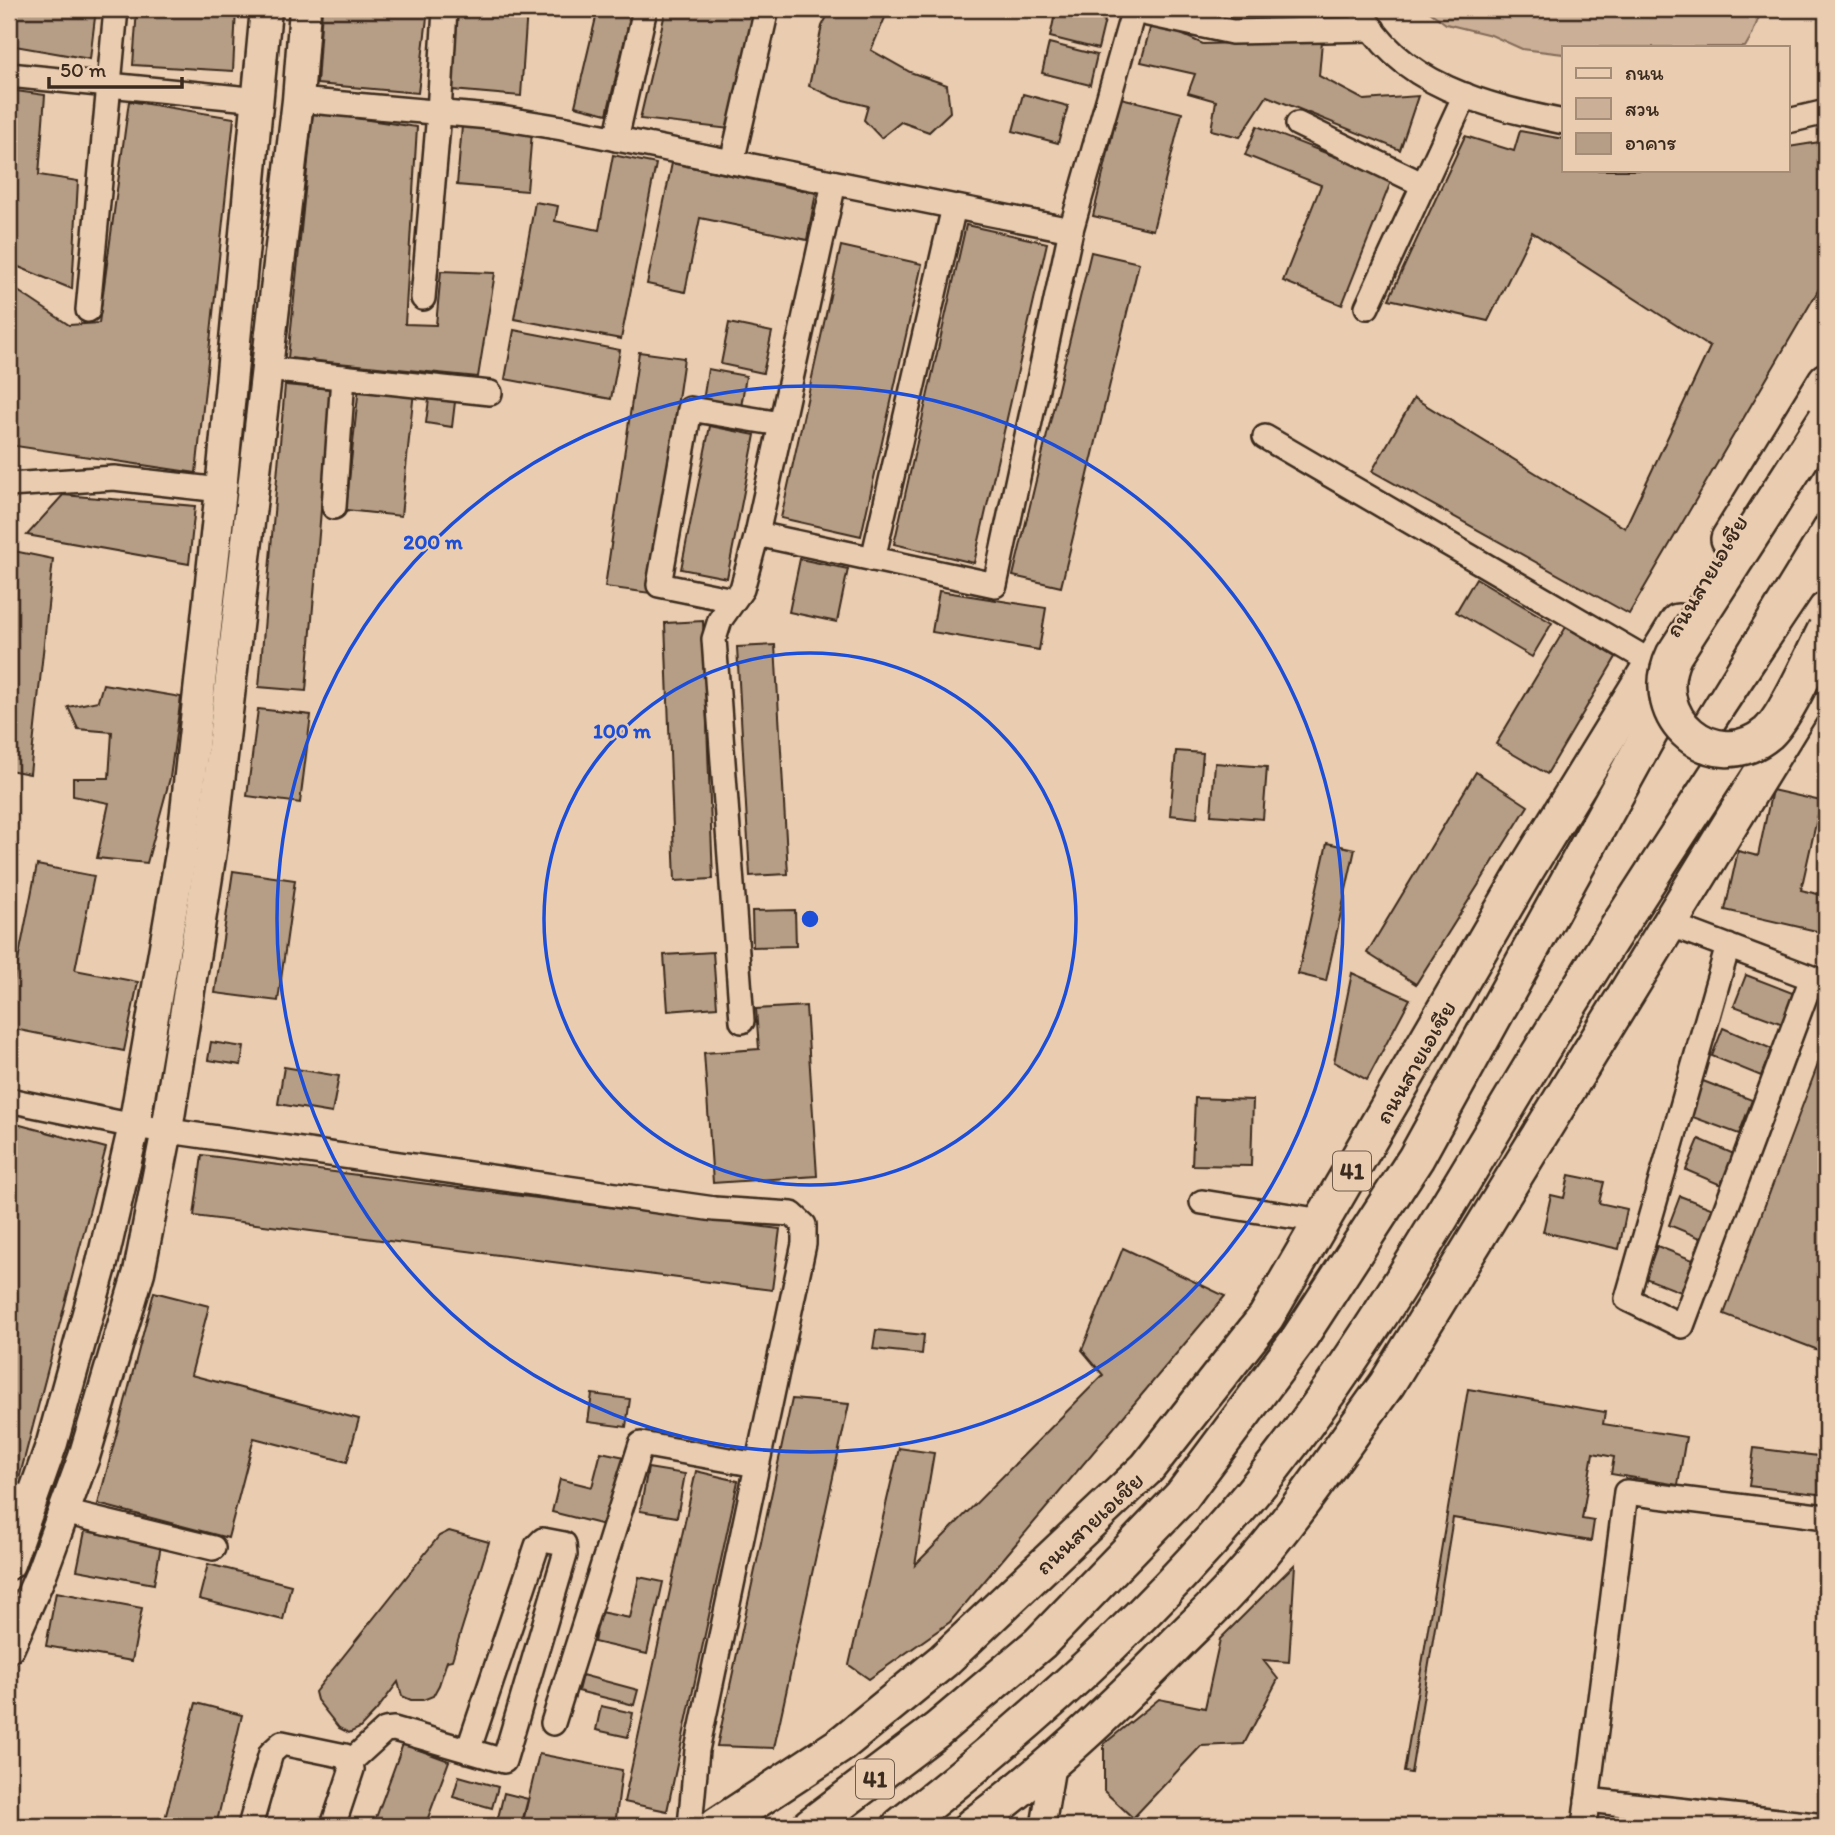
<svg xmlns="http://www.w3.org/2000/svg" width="1835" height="1835" viewBox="0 0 1835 1835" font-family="Itim,'Playpen Sans Thai',sans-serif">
<rect width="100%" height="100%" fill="#eacdb0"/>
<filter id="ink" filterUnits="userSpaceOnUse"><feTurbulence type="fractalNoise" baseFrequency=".0143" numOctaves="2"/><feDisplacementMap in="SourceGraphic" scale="14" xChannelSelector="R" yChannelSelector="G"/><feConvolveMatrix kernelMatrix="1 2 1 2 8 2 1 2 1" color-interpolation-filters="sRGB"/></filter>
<g filter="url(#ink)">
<path fill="#cbaf96" stroke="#836c5a" stroke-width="2" d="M1426,9h336l-10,26 -7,12h-181v7l-42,-5 -31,-14 -45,-11z"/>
<g fill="#b69d85" stroke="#3b2a1e" stroke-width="2">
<path d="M9,9h87l-6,50 -81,-14z"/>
<path d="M137,9h99l-3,62 -100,-6z"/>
<path d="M322,9h106l-10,84 -101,-9z"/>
<path d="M458,9h69l-6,87 -69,-6z"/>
<path d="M598,9h34l-25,105 -32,-8z"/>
<path d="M666,9h90l-26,120 -90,-10z"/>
<path d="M831,9h48l8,4 -16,37 39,22 37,13 3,27 -21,20 -28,-10 -20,16 -17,-18 4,-14 -33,-8 -26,-12 13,-60z"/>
<path d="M1056,9l49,11 -7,29 -48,-12z"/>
<path d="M1152,21l51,23 119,-3 -3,35 45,24 54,-4 -18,54 -133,-54 -27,41 -29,-7 5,-29 -28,-8 7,-19 -54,-12z"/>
<path d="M1049,43l48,12 -7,30 -48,-12z"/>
<path d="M9,90l36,5 -6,80 39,6 -6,108 -63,-26z"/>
<path d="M1023,94l45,12 -10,37 -45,-12z"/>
<path d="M1121,98l61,15 -29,117 -60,-14z"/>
<path d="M129,101l105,17 -38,355 -187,-28v-160l60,40 30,-2z"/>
<path d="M313,112l104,15 -12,197 31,1 5,-54 54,2 -17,104 -190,-19z"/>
<path d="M462,126l70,6 -5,59 -70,-6z"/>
<path d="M1257,126l135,53 -50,126 -59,-24 38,-96 -76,-30z"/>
<path d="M1520,131l44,8v31h224v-23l38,-6v136l-197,337 -257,-143 42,-73 211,130 85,-181 -178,-115 -44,89 -99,-22 76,-163 49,15z"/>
<path d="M613,155l43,9 -35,175 -107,-20 21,-117 23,4 -3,15 44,9z"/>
<path d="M672,163l144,30 -9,47 -107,-22 -15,74 -38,-8z"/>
<path d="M966,225l81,18 -73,320 -80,-19z"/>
<path d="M841,246l81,18 -61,272 -80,-18z"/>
<path d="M1091,252l48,11 -78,324 -48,-11z"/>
<path d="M729,323l43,9 -9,41 -42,-9z"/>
<path d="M514,330l106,20 -9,49 -106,-20z"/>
<path d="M639,352l45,6 -34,235 -45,-6z"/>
<path d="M708,369l38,7 -5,31 -38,-6z"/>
<path d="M285,385l46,4 -25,302 -47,-4z"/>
<path d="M359,386l55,5 -13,125 -55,-6z"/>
<path d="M429,399l26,3 -3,25 -26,-4z"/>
<path d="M710,426l45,9 -28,143 -46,-9z"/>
<path d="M63,495l132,11 -6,58 -162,-29z"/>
<path d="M9,550l44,9 -23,215 -21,-4z"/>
<path d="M800,559l48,10 -11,53 -48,-10z"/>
<path d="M1476,578l76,45 -20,34 -76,-45z"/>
<path d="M939,591l107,17 -7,42 -107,-18z"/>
<path d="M703,621l10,258 -38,2 -10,-258z"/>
<path d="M1566,627l50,30 -69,117 -51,-30z"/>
<path d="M775,645l13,229 -38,2 -13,-229z"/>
<path d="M103,684l78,13 -11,81 -23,85 -50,-5 12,-55 -36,-7v-18h36l3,-46 -34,-3 -10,-22 30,-6z"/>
<path d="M258,709l53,6 -11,88 -53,-7z"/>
<path d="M1176,751l27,2 -6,65 -27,-3z"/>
<path d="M1215,763l52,4 -4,52 -52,-4z"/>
<path d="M1476,772l52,34 -112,178 -49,-31z"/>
<path d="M1772,790l49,11 -20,89 25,6v13l-5,23 -96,-22 13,-59 20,5z"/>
<path d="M1327,843l28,6 -29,132 -28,-7z"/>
<path d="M37,865l57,11 -19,94 63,12 -14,69 -115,-23v-22z"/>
<path d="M233,871l62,9 -17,121 -63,-8z"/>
<path d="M795,910l1,36 -43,1 -1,-36z"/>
<path d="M713,952l4,55 -49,4 -4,-56z"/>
<path d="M1352,973l58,26 -43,81 -33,-18z"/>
<path d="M1746,975l49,19 -12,30 -49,-18z"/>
<path d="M806,1006l11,170 -104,7 -9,-130 55,-4 -3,-40z"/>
<path d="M1723,1028l49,21 -11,27 -49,-20z"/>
<path d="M211,1042l33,5 -3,18 -33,-5z"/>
<path d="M1826,1043v310l-102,-39z"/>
<path d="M284,1067l55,9 -7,37 -54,-9z"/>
<path d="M1703,1081l49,19 -13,34 -49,-18z"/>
<path d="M1195,1098l58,2 -2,66 -59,-1z"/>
<path d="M9,1122l97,26 -87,331 -10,-3z"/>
<path d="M1699,1139l35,15 -13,31 -35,-15z"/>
<path d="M202,1155l578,74 -8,61 -578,-74z"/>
<path d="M1569,1175l35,7 -5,21 28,6 -8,40 -76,-17 8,-37 13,3z"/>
<path d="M1680,1196l36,14 -11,30 -36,-15z"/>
<path d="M1657,1246l41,16 -12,32 -41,-16z"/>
<path d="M1123,1248l102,48 -275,326 -81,57 -20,-14 50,-217 35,5 -19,112 188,-190 -21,-25z"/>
<path d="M154,1292l55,14 -18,69 168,44 -12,43 -93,-24 -26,100 -130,-34z"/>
<path d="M876,1330l48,5 -2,19 -49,-5z"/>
<path d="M1468,1389l137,23 -2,12 83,13 -8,48 -67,-11 3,-17 -21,-4 -11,66 12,2 -3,20 -138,-23 -42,255 -7,-1z"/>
<path d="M592,1394l38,5 -4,28 -38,-5z"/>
<path d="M792,1399l57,5 -75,344 -57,-2z"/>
<path d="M1754,1448l72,9v38l-77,-9z"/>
<path d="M601,1452l24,5 -17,69 -56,-14 8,-33 32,8z"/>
<path d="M648,1468l37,6 -8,43 -37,-6z"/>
<path d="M696,1471l42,10 -71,330 -43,-9z"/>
<path d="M85,1531l76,14 -7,39 -77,-14z"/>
<path d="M449,1531l40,11 -37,118 -5,1 -8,24 -6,11 -10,4h-12l-9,-4 -4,-14 -22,29 -16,17 -11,5 -10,-5 -22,-28 -2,-8 124,-156z"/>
<path d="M208,1564l83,21 -8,35 -84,-21z"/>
<path d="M1295,1564l-6,98 -26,-2 15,19 -34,65 -43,2 -68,72 -29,-27v-47l55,-45 46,9 15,-69z"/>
<path d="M639,1577l24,5 -16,72 -53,-12 6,-30 30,6z"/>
<path d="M56,1592l86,16 -10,53 -86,-15z"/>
<path d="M582,1675l56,15 -4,15 -56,-14z"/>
<path d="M196,1703l46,12 -26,111h-53z"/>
<path d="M601,1706l32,7 -5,24 -32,-7z"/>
<path d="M403,1744l46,17 -24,65h-52z"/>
<path d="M539,1754l83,16 -7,56h-93z"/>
<path d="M459,1776l39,11 -6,21 -39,-11z"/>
<path d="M504,1793l24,6 -7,27h-25z"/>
</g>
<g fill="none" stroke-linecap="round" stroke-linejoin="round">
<g stroke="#3b2a1e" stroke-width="28">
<g id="minor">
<path d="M1360,9c38,76 126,97 204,113"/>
<path d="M1134,11l98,21 141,-3"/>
<path d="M9,75l250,25"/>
<path d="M298,100l203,18 61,10 509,102"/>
<path d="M1788,121l38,-9"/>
<path d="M1298,124l126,61"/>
<path d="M616,139l29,-130"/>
<path d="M732,162l35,-153"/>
<path d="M423,298l16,-185 6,-104"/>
<path d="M1367,307l98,-212"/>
<path d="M88,310l28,-301"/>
<path d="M267,369l223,24"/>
<path d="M1265,437l388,226"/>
<path d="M9,485l105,-7 107,12"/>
<path d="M334,507l9,-130"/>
<path d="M757,534l238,51 76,-355 63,-221"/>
<path d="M873,559l81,-352"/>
<path d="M733,600l-74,-15 31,-176 91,15"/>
<path d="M1805,702l21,6"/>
<path d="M1669,924l143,54 -130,348 -55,-27 101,-353"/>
<path d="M742,1021l-28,-382 6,-19 22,-31 15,-55 77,-351"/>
<path d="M9,1100l125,26 580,83 78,5 12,11v19l-107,506 -7,76"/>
<path d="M1202,1202l120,19"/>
<path d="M9,1494l23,5"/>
<path d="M64,1512l149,36"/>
<path d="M553,1723l88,-279 116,21"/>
<path d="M349,1763l36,-33 9,-1 110,32 61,-206 -1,-11 -21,-4 -6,6 -69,205"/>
<path d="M1587,1800l238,26"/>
<path d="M250,1826l21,-73 11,-10 63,13 7,13 -19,57"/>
<path d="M1043,1826l11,-65"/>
<path d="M1584,1826l42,-334 200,25"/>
</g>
</g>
<g stroke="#3b2a1e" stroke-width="35">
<g id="major">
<path d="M9,1564l43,-121 50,-180 32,-137 48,-278 39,-358 45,-481"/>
<path d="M9,1647l32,-73 43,-117 55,-185 28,-142 44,-279 87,-751 7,-91"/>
</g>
</g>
<g stroke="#3b2a1e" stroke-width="40">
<g id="highway">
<path d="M1729,539l97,-158"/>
<path d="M1678,707l148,-241"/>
<path d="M717,1826l122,-80 104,-85 204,-193 119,-151 260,-447 152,-248"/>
<path d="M810,1826l127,-96 103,-87 142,-147 116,-156 118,-182 265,-482"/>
<path d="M900,1826c147,-115 284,-239 396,-389 102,-137 183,-287 273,-432 83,-133 170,-265 257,-395"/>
<path d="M972,1826c75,-55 142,-118 207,-185 20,-20 41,-39 60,-61 54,-60 100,-130 148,-196l415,-677"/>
</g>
</g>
<use href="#minor" stroke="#eacdb0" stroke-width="23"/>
<use href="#major" stroke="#eacdb0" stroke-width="30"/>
<use href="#highway" stroke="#eacdb0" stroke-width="35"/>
<g stroke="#3b2a1e" stroke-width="40" stroke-linecap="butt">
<path id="highway-bridge" d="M1826,419l-152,236c-30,63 41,123 94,78 19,-17 45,-79 58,-104"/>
</g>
<use href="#highway-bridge" stroke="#eacdb0" stroke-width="35"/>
</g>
</g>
<g fill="none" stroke="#1d4ed8" stroke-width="3.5">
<circle cx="810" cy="919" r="266"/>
<circle cx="810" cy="919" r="533"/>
</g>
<g text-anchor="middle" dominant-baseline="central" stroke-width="5" stroke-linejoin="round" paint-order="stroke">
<g fill="#eacdb0" stroke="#705b4a" stroke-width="2">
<rect x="1333" y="1151.5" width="38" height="39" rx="5"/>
<rect x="856" y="1759.5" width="38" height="39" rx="5"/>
</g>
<g font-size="23" font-weight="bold" fill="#3b2a1e">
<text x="1352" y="1171">41</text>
<text x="875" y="1779">41</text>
</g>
<g font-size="24" fill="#3b2a1e" stroke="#eacdb0">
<text transform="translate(1706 576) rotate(-59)">ถนนสายเอเชีย</text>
<text transform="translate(1415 1062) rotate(-60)">ถนนสายเอเชีย</text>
<text transform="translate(1089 1523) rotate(-43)">ถนนสายเอเชีย</text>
</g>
</g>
<circle cx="810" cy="919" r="10" fill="#1d4ed8" stroke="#eacdb0" stroke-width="3.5"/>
<g font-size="21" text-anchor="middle" font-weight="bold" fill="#1d4ed8" stroke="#eacdb0" stroke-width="5" stroke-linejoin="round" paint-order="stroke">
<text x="433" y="549">200 m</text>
<text x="622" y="738">100 m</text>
</g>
<rect width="1835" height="1835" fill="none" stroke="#eacdb0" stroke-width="35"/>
<rect x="18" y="18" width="1800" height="1800" fill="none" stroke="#3b2a1e" stroke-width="2.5" filter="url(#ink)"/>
<rect x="1562" y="46" width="228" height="126" fill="#eacdb0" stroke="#a48c76" stroke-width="2"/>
<rect x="1576" y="68" width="35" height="10" fill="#eacdb0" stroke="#a48c76" stroke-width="2"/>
<text x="1625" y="80" font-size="21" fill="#3b2a1e">ถนน</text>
<rect x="1576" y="98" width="35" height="21" fill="#cbaf96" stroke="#a48c76" stroke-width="2"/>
<text x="1625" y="116" font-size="21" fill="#3b2a1e">สวน</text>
<rect x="1576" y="133" width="35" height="21" fill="#b69d85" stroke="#a48c76" stroke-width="2"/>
<text x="1625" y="150" font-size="21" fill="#3b2a1e">อาคาร</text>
<path d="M49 77v10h133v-10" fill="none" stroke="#3b2a1e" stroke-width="3.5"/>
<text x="60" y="77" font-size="21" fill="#3b2a1e" stroke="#eacdb0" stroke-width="5" paint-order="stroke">50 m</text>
</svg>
